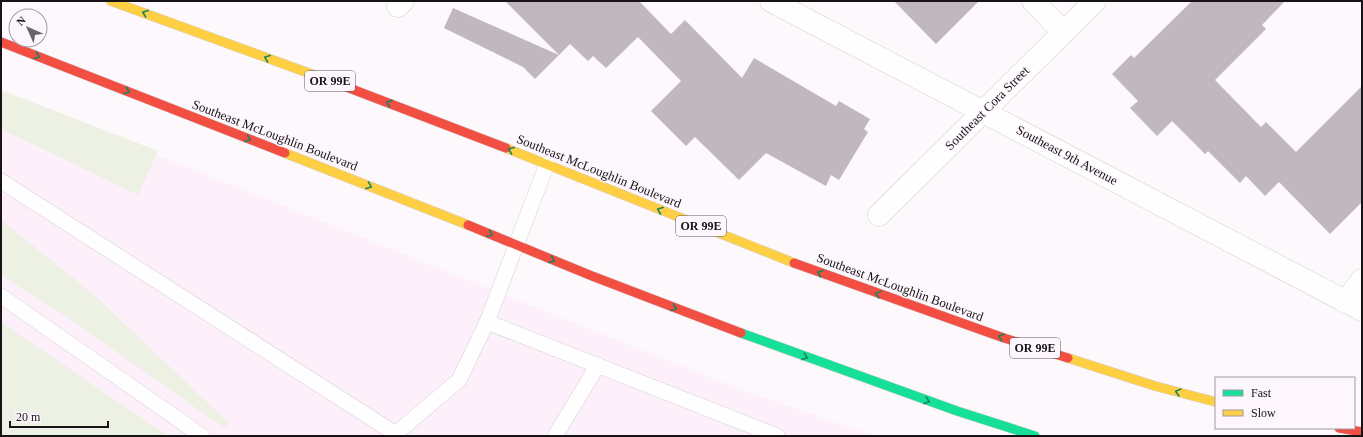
<svg xmlns="http://www.w3.org/2000/svg" width="1363" height="437" viewBox="0 0 1363 437" font-family="'Times New Roman',serif">
<rect width="100%" height="100%" fill="#fcf8fc"/>
<path fill="#fdf0fb" d="M1,94l189,74 546,220 139,48h-874z"/>
<g fill="#ecf1e4">
<path d="M1,90l157,61 -20,44 -137,-66z"/>
<path d="M1,220l92,74 136,129 -5,5 -150,-106 -73,-47z"/>
<path d="M1,322l167,114h-167z"/>
</g>
<g fill="#c0b7bf">
<path d="M505,1h134l32,33 14,-14 57,58 12,-20 82,48 3,-5 31,18 -6,10 4,3 -29,48 -8,-5 -5,11 -60,-33 -27,27 -44,-43 -9,9 -35,-35 30,-30 -43,-44 -32,31 -13,-12 -5,5 -18,-17 -11,11z"/>
<path d="M894,1h85l-43,43z"/>
<path d="M1192,1h93l-23,24 4,4 -51,51 46,47 5,-5 30,30 66,-66v116l-32,32 -51,-52 -14,14 -19,-20 -6,7 -32,-32 -3,3 -33,-33 -15,15 -27,-28 8,-7 -26,-27 19,-19 3,3z"/>
<path d="M453,8l106,47 -24,24 -12,-12 -79,-39z"/>
</g>
<g fill="none" stroke-linecap="round" stroke-linejoin="round">
<g stroke="#d3cfd3" stroke-width="16">
<g id="lane">
<path d="M1,181l395,253"/>
<path d="M1,296l201,140"/>
<path d="M487,322l290,114"/>
<path d="M393,436l66,-56 28,-58 60,-158"/>
<path d="M555,436l43,-71"/>
</g>
</g>
<g stroke="#d3cfd3" stroke-width="23">
<g id="street">
<path d="M771,1l591,309"/>
<path d="M1033,1l30,31"/>
<path d="M398,6l5,-5"/>
<path d="M879,215l216,-214"/>
<path d="M1345,302l17,-22"/>
</g>
</g>
<g stroke="#d3cfd3" stroke-width="10">
<path id="fast" d="M741,333l216,78 78,25"/>
</g>
<g stroke="#d3cfd3" stroke-width="10">
<g id="slow">
<path d="M111,1l225,82"/>
<path d="M506,148l288,115"/>
<path d="M285,153l183,72"/>
<path d="M1068,358l87,28 61,16"/>
</g>
</g>
<g stroke="#d3cfd3" stroke-width="10">
<g id="jam">
<path d="M1,42l284,111"/>
<path d="M336,83l170,65"/>
<path d="M468,225l124,51 149,57"/>
<path d="M794,263l210,75 64,20"/>
<path d="M1339,428l23,4"/>
</g>
</g>
<use href="#lane" stroke="#fffeff" stroke-width="15"/>
<use href="#street" stroke="#fffeff" stroke-width="22"/>
<use href="#fast" stroke="#16e098" stroke-width="9"/>
<use href="#slow" stroke="#ffcf43" stroke-width="9"/>
<use href="#jam" stroke="#f24e42" stroke-width="9"/>
</g>
<defs><path id="oneway-chevron" d="M-2-3.5L2.5 0L-2 3.5" fill="none" stroke-width="1.6" stroke-linecap="round" stroke-linejoin="round"/></defs>
<g stroke="#17845e">
<use href="#oneway-chevron" transform="translate(145 13) rotate(-160)"/>
<use href="#oneway-chevron" transform="translate(37 56) rotate(21)"/>
<use href="#oneway-chevron" transform="translate(267 58) rotate(-160)"/>
<use href="#oneway-chevron" transform="translate(127 91) rotate(21)"/>
<use href="#oneway-chevron" transform="translate(389 103) rotate(-159)"/>
<use href="#oneway-chevron" transform="translate(248 139) rotate(21)"/>
<use href="#oneway-chevron" transform="translate(511 150) rotate(-158)"/>
<use href="#oneway-chevron" transform="translate(369 186) rotate(21)"/>
<use href="#oneway-chevron" transform="translate(660 210) rotate(-158)"/>
<use href="#oneway-chevron" transform="translate(490 234) rotate(22)"/>
<use href="#oneway-chevron" transform="translate(552 260) rotate(22)"/>
<use href="#oneway-chevron" transform="translate(820 273) rotate(-160)"/>
<use href="#oneway-chevron" transform="translate(878 294) rotate(-161)"/>
<use href="#oneway-chevron" transform="translate(674 308) rotate(21)"/>
<use href="#oneway-chevron" transform="translate(1001 337) rotate(-161)"/>
<use href="#oneway-chevron" transform="translate(805 357) rotate(20)"/>
<use href="#oneway-chevron" transform="translate(1178 392) rotate(-165)"/>
<use href="#oneway-chevron" transform="translate(927 401) rotate(20)"/>
</g>
<g text-anchor="middle" dominant-baseline="central" stroke-width="3.5" stroke-linejoin="round" paint-order="stroke">
<g fill="#fdf7fd" stroke="#5d575c" stroke-width="1">
<rect x="305" y="71" width="50" height="20" rx="3"/>
<rect x="676" y="216" width="50" height="20" rx="3"/>
<rect x="1010" y="338" width="50" height="20" rx="3"/>
</g>
<g font-size="12" font-weight="bold" fill="#181317">
<text x="330" y="81">OR 99E</text>
<text x="701" y="226">OR 99E</text>
<text x="1035" y="348">OR 99E</text>
</g>
<g font-size="13" fill="#181317" stroke="#fdf7fd">
<text transform="translate(987 108) rotate(-45)">Southeast Cora Street</text>
<text transform="translate(275 135) rotate(21)">Southeast McLoughlin Boulevard</text>
<text transform="translate(1067 155) rotate(28)">Southeast 9th Avenue</text>
<text transform="translate(599 171) rotate(22)">Southeast McLoughlin Boulevard</text>
<text transform="translate(900 287) rotate(20)">Southeast McLoughlin Boulevard</text>
</g>
</g>
<rect width="1363" height="437" fill="none" stroke="#181317" stroke-width="4"/>
<rect x="1215" y="377" width="140" height="52" fill="#fdf7fd" stroke="#a19ca1"/>
<rect x="1223" y="390" width="20" height="6" fill="#16e098" stroke="#a19ca1"/>
<text x="1251" y="397" font-size="12" fill="#181317">Fast</text>
<rect x="1223" y="410" width="20" height="6" fill="#ffcf43" stroke="#a19ca1"/>
<text x="1251" y="417" font-size="12" fill="#181317">Slow</text>
<g transform="translate(28 28) rotate(315)"><circle r="19" fill="#fdf7fd" stroke="#a19ca1"/>
<path d="M0-3L7 15L0 10L-7 15Z" fill="#686367"/>
<text y="-6" font-size="11" font-weight="bold" text-anchor="middle" fill="#181317">N</text>
</g>
<path d="M10 421v6h98v-6" fill="none" stroke="#181317" stroke-width="2"/>
<text x="16" y="421" font-size="12" fill="#181317" stroke="#fdf7fd" stroke-width="3" paint-order="stroke">20 m</text>
</svg>
